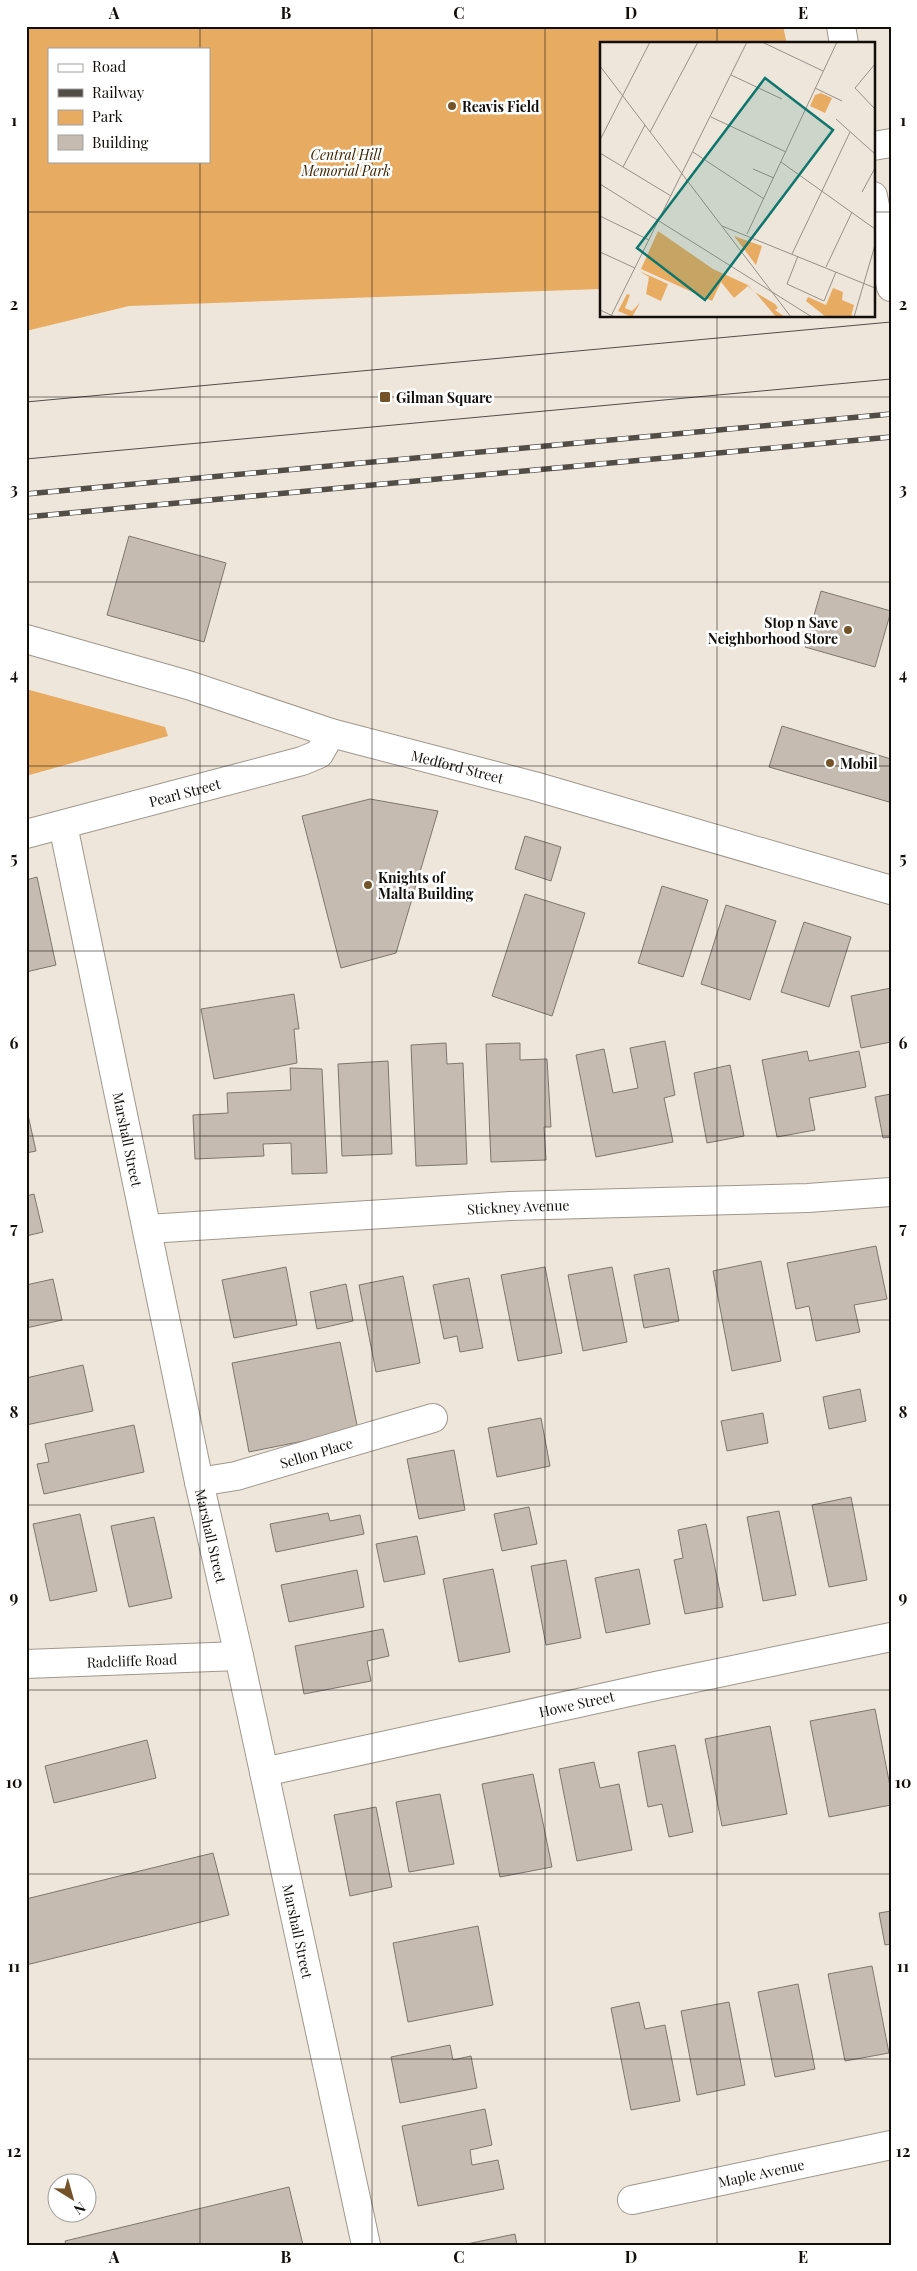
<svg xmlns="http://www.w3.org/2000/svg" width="917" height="2271" viewBox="0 0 917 2271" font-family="'Playfair Display',serif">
<rect width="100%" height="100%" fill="#efe6db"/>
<g fill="#e7ac62" fill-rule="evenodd">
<path d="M26,26h757l4,18h-186v245l-472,17 -103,25zM49,49h160v112h-160z"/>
<path d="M26,689l139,38 3,9 -142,40z"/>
</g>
<g fill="#c5bbb1" stroke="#7e766d">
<path d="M129,536l97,27 -22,79 -97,-27z"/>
<path d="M821,591l70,20 -16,56 -70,-20z"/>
<path d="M782,726l109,33v36l-2,7 -120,-35z"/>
<path d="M370,799l68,12 -42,142 -55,15 -39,-152z"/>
<path d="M525,836l36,11 -10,34 -36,-12z"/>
<path d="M37,877l19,88 -30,7v-92z"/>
<path d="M662,886l46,14 -25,77 -45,-14z"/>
<path d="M525,894l60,19 -33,103 -60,-20z"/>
<path d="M726,905l50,16 -26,79 -49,-16z"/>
<path d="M804,922l47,15 -22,70 -48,-15z"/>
<path d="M891,988v54l-30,6 -10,-52z"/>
<path d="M294,994l5,35h-5l3,34 -83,16 -13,-70z"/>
<path d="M665,1041l10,54 -11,3 9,44 -77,15 -20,-102 28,-6 9,44 25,-5 -8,-40z"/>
<path d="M446,1043l1,21 16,-1 4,101 -51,2 -5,-121z"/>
<path d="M520,1043v17l27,-1 4,68h-7l2,33 -55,2 -5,-118z"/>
<path d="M807,1051l2,10 50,-10 7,36 -57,11 6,32 -38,7 -15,-77z"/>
<path d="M388,1061l4,93 -50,2 -4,-92z"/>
<path d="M730,1065l14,71 -37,7 -13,-70z"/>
<path d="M290,1068l32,1 5,104 -35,1 -1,-31 -28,1 1,12 -69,3 -2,-44 35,-2 -1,-20 64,-3z"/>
<path d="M891,1094v43l-8,1 -8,-41z"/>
<path d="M26,1115h2l8,36 -10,2z"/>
<path d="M34,1194l9,38 -17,4v-40z"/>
<path d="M876,1246l11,53 -33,6 6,27 -44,9 -7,-35 -13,3 -9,-46z"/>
<path d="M761,1261l20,100 -49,10 -19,-100z"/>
<path d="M286,1267l11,58 -63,13 -12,-58z"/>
<path d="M545,1267l17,86 -44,8 -17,-86z"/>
<path d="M612,1267l15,75 -44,9 -15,-76z"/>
<path d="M669,1268l10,53 -35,7 -10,-53z"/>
<path d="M403,1276l17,87 -44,9 -17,-87z"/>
<path d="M469,1278l14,70 -23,4 -3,-16 -13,3 -11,-54z"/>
<path d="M53,1279l9,41 -36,8v-43z"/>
<path d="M346,1284l7,37 -36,8 -7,-37z"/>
<path d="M340,1342l18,88 -109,22 -17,-89z"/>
<path d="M83,1365l10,46 -67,14v-47z"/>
<path d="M860,1389l6,32 -37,8 -6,-32z"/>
<path d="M763,1413l5,30 -41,8 -6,-30z"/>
<path d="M541,1418l9,48 -53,11 -9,-49z"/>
<path d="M134,1425l10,47 -100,22 -7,-30 12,-2 -4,-18z"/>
<path d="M454,1450l11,60 -46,9 -12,-60z"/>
<path d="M851,1497l16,83 -38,7 -17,-82z"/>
<path d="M529,1507l8,37 -35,7 -8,-37z"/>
<path d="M779,1511l17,84 -33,6 -16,-84z"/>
<path d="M328,1513l2,8 30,-6 4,19 -88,18 -6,-28z"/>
<path d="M80,1514l17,77 -47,10 -17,-77z"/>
<path d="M154,1517l18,81 -43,9 -18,-81z"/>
<path d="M706,1524l17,83 -38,7 -11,-54 9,-2 -5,-28z"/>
<path d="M417,1536l8,38 -41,8 -8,-38z"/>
<path d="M566,1560l15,78 -35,7 -15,-79z"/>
<path d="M493,1569l17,83 -51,10 -16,-83z"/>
<path d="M639,1569l11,55 -44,9 -11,-55z"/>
<path d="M357,1570l7,37 -75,15 -8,-37z"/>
<path d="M383,1629l6,27 -22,5 4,20 -67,13 -9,-48z"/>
<path d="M875,1709l16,82v14l-62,12 -19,-96z"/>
<path d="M770,1726l17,88 -65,12 -17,-87z"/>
<path d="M147,1740l9,38 -102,25 -9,-37z"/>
<path d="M675,1745l18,87 -24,5 -7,-33 -14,3 -10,-55z"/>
<path d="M594,1762l6,26 19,-4 13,66 -55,11 -18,-92z"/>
<path d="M533,1774l19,93 -52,10 -18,-93z"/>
<path d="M440,1794l14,70 -45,8 -13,-70z"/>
<path d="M376,1807l16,80 -42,9 -16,-81z"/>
<path d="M213,1853l16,62 -203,50v-66z"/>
<path d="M891,1911v33l-6,1 -6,-32z"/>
<path d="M478,1926l15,79 -85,17 -15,-79z"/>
<path d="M872,1966l17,87 -44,8 -17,-87z"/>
<path d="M798,1984l17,85 -40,8 -17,-85z"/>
<path d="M639,2002l6,27 20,-4 15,76 -49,9 -20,-102z"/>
<path d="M729,2002l16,83 -48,10 -16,-84z"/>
<path d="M450,2045l3,15 18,-4 6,32 -77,15 -9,-46z"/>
<path d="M485,2109l7,36 -22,5 2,15 26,-5 6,29 -86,17 -16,-80z"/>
<path d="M289,2187l14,58h-237l-1,-4z"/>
<path d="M515,2234l2,11h-55z"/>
</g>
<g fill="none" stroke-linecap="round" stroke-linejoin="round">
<g stroke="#a0978d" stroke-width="30">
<g id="minor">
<path d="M873,146l18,-3"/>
<path id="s1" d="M63,825l136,657 40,174 127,589"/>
<path id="s2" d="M148,1229l362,-23 298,-8 83,-6"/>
<path id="s3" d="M199,1482l37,-6 197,-58"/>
<path id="s4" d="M26,1664l213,-8"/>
<path id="s5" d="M264,1772l392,-86 235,-49"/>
<path id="s6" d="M632,2200l259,-55"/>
</g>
</g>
<g stroke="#a0978d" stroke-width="30">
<g id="tertiary">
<path d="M841,26l3,18"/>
<path d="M873,196l18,91"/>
<path id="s7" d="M26,834l276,-73 17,-7 12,-21"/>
</g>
</g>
<g stroke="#a0978d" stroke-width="30">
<g id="secondary">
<path id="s8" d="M26,639l162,46 143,48 203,53 357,104"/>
</g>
</g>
<use href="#minor" stroke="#fff" stroke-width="28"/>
<use href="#tertiary" stroke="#fff" stroke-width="28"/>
<use href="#secondary" stroke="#fff" stroke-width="28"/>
<g stroke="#524d47" stroke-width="1">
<path d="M26,402l865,-80"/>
<path d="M26,459l865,-80"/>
</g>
<g stroke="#524d47" stroke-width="5.5">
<g id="rail">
<path d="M26,494l865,-80"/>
<path d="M26,517l865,-80"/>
</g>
</g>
<use href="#rail" stroke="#fff" stroke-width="4" stroke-dasharray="11" stroke-linecap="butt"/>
</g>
<path fill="none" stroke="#120f0b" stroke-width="1" stroke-opacity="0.55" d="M200,26v23M372,26v2219M545,26v2219M717,26v18M200,161v2084M26,212h575M873,212h18M717,316v1929M26,397h865M26,582h865M26,766h865M26,951h865M26,1136h865M26,1320h865M26,1505h865M26,1690h865M26,1874h865M26,2059h865"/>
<g fill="#745329" stroke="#fff" stroke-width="2">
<circle cx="452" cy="106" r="5"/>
<rect x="379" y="391" width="12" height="12" rx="2.5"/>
<circle cx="848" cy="630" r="5"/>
<circle cx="830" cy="763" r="5"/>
<circle cx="368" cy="885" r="5"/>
</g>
<g text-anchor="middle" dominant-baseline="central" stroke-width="5" stroke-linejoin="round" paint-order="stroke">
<g font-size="14" font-weight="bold" fill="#120f0b" stroke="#fff" text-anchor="start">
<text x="462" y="106">Reavis Field</text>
<text x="396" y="397">Gilman Square</text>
<text x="838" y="622" text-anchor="end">Stop n Save<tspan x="838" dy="16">Neighborhood Store</tspan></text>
<text x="840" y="763">Mobil</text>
<text x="378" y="877">Knights of<tspan x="378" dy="16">Malta Building</tspan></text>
</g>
<g font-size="14" font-style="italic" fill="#3e2502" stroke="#fff">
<text x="346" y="154">Central Hill<tspan x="346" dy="16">Memorial Park</tspan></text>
</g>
<g font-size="14" fill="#120f0b" stroke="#fff">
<text stroke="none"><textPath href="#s8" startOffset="450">Medford Street</textPath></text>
<text stroke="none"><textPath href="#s7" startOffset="164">Pearl Street</textPath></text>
<text stroke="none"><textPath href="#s1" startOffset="321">Marshall Street</textPath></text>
<text stroke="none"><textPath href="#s2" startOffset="371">Stickney Avenue</textPath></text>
<text stroke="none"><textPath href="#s3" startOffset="121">Sellon Place</textPath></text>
<text stroke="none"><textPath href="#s1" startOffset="726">Marshall Street</textPath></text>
<text stroke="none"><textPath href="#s4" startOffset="106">Radcliffe Road</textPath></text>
<text stroke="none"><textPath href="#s5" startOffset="320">Howe Street</textPath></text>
<text stroke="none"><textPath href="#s1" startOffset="1131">Marshall Street</textPath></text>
<text stroke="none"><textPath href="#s6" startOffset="132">Maple Avenue</textPath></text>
</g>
</g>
<g transform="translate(600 42)">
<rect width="275" height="275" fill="#efe6db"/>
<path d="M221,51l11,5 -7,15 -15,-7 5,-11zM58,189l55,38 35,16 6,7 -6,-6 -14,12 -13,-16 -9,19 -71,-32zM134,194l28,10 -6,19zM39,229l29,13 -7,17 -15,-7 3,-17zM233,246l10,4 -1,8 12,5 -3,12h-25l-20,-16 2,-4 18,8zM155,250l20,12 3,4 -3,2 10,7h-9zM27,252l3,1 -5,13 7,3 8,-8 -8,14 -14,-6z" fill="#e7ac62"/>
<path fill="none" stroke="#979088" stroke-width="1" d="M162,0l61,29M275,22l-20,24 20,21M0,24l191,251M131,33l51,24M215,46l27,13M111,75l75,35M236,77l39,35M50,90l48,-90M0,98l50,-98M93,110l71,47M0,111l71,43M181,120l94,67M23,125l22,-42M153,127l21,9M0,142l212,133M262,150l13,-24M0,174l49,24M122,184l153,62M147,192l90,-192M0,210l35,16M192,212l58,-122M198,214l-11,28 37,17 12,-29M226,225l26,-55M0,268l15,7M11,274l136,-274M254,275l21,-72"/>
<path fill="#0f766e" fill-opacity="0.15" stroke="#0f766e" stroke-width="2.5" d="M165,36l68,52 -128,170 -68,-52z"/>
<rect width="275" height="275" fill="none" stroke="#120f0b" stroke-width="2.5"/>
</g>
<rect width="917" height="2271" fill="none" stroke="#ffffff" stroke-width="55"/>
<rect x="48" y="48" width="162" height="115" fill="#ffffff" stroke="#a09f9d"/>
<rect x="58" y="64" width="25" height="8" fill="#ffffff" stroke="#a09f9d"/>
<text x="92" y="72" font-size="15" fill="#120f0b">Road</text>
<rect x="58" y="89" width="25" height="8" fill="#524d47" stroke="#a09f9d"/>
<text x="92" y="98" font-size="15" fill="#120f0b">Railway</text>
<rect x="58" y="110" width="25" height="15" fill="#e7ac62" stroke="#a09f9d"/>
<text x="92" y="122" font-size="15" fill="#120f0b">Park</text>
<rect x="58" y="135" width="25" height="15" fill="#c5bbb1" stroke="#a09f9d"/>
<text x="92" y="148" font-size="15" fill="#120f0b">Building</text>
<g transform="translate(72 2198) rotate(143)"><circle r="24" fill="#ffffff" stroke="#a09f9d"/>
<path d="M0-4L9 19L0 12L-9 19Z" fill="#745329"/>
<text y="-8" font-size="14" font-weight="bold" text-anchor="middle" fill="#120f0b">N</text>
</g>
<rect x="28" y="28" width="862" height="2216" fill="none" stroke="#120f0b" stroke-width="2"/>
<g font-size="16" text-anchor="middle" font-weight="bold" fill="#120f0b">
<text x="114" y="19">A</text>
<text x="286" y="19">B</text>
<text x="459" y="19">C</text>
<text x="631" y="19">D</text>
<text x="803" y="19">E</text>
<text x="14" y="126">1</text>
<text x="903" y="126">1</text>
<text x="14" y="310">2</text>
<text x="903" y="310">2</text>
<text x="14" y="495">3</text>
<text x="903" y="495">3</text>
<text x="14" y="680">4</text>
<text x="903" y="680">4</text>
<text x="14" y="864">5</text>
<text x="903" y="864">5</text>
<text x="14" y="1049">6</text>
<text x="903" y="1049">6</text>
<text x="14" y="1234">7</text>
<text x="903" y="1234">7</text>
<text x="14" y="1418">8</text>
<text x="903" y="1418">8</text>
<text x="14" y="1603">9</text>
<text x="903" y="1603">9</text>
<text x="14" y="1788">10</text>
<text x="903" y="1788">10</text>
<text x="14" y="1972">11</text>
<text x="903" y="1972">11</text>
<text x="14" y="2157">12</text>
<text x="903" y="2157">12</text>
<text x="114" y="2263">A</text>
<text x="286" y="2263">B</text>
<text x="459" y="2263">C</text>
<text x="631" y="2263">D</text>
<text x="803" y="2263">E</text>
</g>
</svg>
